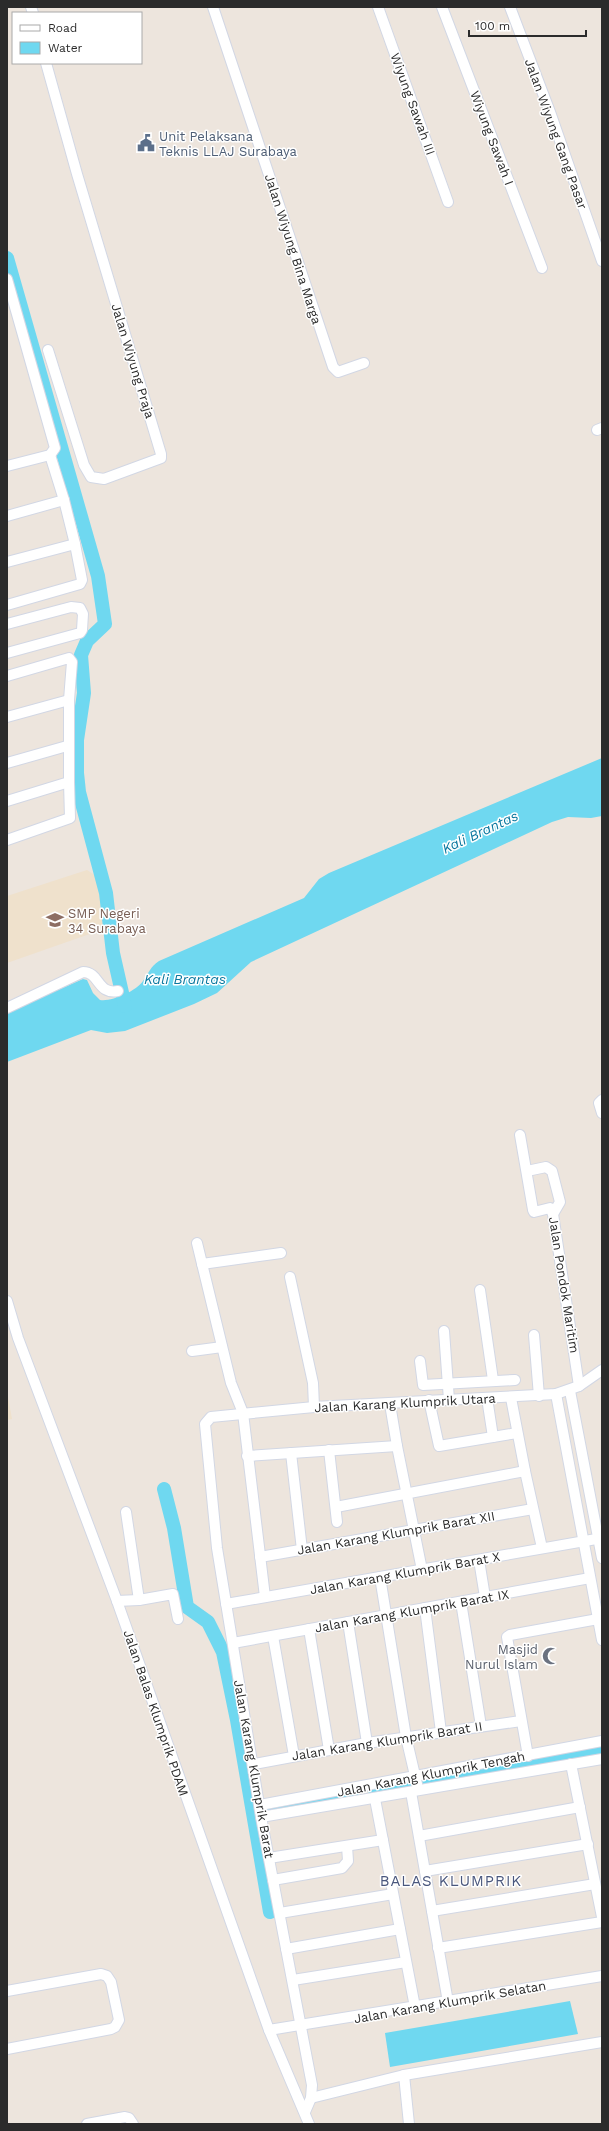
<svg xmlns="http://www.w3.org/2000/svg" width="609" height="2131" viewBox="0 0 609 2131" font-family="'Work Sans',sans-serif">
<rect width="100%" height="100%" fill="#ede5dd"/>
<g fill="#efe1cc">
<path d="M87,870l12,8 4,15 1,36 -97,34v-67z"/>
<path d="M7,1391l5,28 -5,1z"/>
</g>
<g fill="#6fd8f0">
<path d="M602,758v58l-11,2 -23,-1 -16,5 -301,140 -34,31 -23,11 -69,27 -18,2 -16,-3 -84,32v-50l76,-33 4,1 6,13 7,7c12,2 36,-9 43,-19 6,-8 7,-14 16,-20l145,-63 15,-19 10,-6z"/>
<path d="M570,2001l8,33 -188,33 -5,-34z"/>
</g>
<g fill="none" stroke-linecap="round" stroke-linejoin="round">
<g stroke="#6fd8f0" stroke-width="14">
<path d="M7,258l91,318 7,48 -18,17 -6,14 3,38 -7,47v33l2,19 27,101 7,60 12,53"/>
<path d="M164,1489l10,39 13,79 21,15 15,30 14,68 33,192"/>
<path d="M374,1788l39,-5 189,-36"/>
<path d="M254,1812l98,-20"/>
</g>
<g stroke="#d2d7e4" stroke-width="12">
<g id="minor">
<path d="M31,7l2,6"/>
<path d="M213,7l120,360 5,5 26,-9"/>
<path d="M378,7l70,195"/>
<path d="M442,7l100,261"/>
<path d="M510,7l40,105 52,149"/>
<path d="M46,63l31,111 84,280v4l-57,21 -13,-2 -7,-12 -36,-115"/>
<path d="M7,279l48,169 -5,7 -43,11"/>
<path d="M597,430l5,-2"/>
<path d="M64,500l11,44"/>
<path d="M7,516l57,-16 -14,-45"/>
<path d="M7,562l68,-18 7,36 -2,4 -73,21"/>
<path d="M7,624l64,-17 9,1 3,6 -1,16 -2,3 -73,20"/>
<path d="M7,676l62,-18 3,4 -3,38"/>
<path d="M7,717l62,-17v82l-62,19"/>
<path d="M7,763l60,-17"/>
<path d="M7,840l63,-22 -1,-36"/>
<path d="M7,1008l76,-36c17,0 14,23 35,19"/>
<path d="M602,1100l-3,3 3,10"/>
<path d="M520,1135l13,75 1,2 16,-4 3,6 26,172"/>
<path d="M527,1171l19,-4 6,4 8,31 -7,12"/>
<path d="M197,1243l34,140 12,30 22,184"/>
<path d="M202,1264l79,-11"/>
<path d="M290,1277l23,106 1,24"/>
<path d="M480,1290l13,90"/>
<path d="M7,1301l11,37 99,263 152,429 40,94"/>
<path d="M444,1331l5,69"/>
<path d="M534,1335l5,61"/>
<path d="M192,1351l30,-4"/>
<path d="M420,1361l3,24 92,-5"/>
<path d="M570,1391l32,167"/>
<path d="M556,1394l46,246"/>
<path d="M487,1398l6,39"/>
<path d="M511,1398l14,73 17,77"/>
<path d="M429,1400l10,46 78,-13"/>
<path d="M390,1404l7,42 25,124"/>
<path d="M329,1450l8,72"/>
<path d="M291,1453l11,97"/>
<path d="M247,1456l150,-10"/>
<path d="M336,1507l189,-36"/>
<path d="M126,1512l13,88"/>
<path d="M260,1557l273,-48"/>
<path d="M479,1560l6,37"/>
<path d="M380,1577l26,160 11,47"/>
<path d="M117,1601l22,-1 34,-6 5,25"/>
<path d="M461,1602l20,124"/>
<path d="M226,1604l376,-66"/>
<path d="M425,1608l16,124"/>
<path d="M348,1622l19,121"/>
<path d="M309,1629l20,121"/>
<path d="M273,1636l21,120"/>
<path d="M233,1643l357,-65"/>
<path d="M528,1756l-21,-119 3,-2 88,-16"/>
<path d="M254,1764l113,-21 154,-22"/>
<path d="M571,1764l31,153"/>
<path d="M411,1792l37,210"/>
<path d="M375,1799l40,208"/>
<path d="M260,1805l342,-64"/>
<path d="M261,1817l341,-58"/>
<path d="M419,1836l161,-29"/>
<path d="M269,1858l114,-18"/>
<path d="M425,1871l163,-27"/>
<path d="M273,1880l69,-12 6,-7 -1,-15"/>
<path d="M432,1911l163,-27"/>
<path d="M280,1913l113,-19"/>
<path d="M438,1948l164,-26"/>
<path d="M286,1949l114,-20"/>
<path d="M293,1980l113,-18"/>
<path d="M7,1991l94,-17 6,2 4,6 8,38 -4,7 -4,2 -104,20"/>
<path d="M269,2030l333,-54"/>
<path d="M404,2075l5,49"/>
<path d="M311,2098l93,-23 198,-33"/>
<path d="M305,2112l6,-14 1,-13 -51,-268 -44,-269 -12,-124 6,-7 103,-10 242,-13 23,-8 23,-16"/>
<path d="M87,2124l38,-7 4,1 4,6"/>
</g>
</g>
<use href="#minor" stroke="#fff" stroke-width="10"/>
</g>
<defs>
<g id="civic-bare" transform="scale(1.38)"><path d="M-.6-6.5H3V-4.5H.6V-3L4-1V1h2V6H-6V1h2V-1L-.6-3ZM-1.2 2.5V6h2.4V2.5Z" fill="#5c6f8a" stroke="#fff" stroke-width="2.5" paint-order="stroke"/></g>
<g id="school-bare" transform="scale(1.38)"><path d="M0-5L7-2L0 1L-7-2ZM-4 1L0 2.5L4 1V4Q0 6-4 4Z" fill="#8d6e63" stroke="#fff" stroke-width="2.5" paint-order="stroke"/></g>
<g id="mosque-bare" transform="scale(1.38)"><path d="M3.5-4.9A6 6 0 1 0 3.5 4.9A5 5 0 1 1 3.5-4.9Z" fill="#6b7280" stroke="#fff" stroke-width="2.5" paint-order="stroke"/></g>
</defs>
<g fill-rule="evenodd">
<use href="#civic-bare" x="146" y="143"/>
<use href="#school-bare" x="55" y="920"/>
<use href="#mosque-bare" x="551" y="1656"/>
</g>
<g text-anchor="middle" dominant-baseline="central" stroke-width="3" stroke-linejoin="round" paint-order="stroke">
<g font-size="13" fill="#2b2b2b" stroke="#fff">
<text transform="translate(413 104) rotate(70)">Wiyung Sawah III</text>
<text transform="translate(556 134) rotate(70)">Jalan Wiyung Gang Pasar</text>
<text transform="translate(492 138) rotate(69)">Wiyung Sawah I</text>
<text transform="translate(293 249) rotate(72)">Jalan Wiyung Bina Marga</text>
<text transform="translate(133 361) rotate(73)">Jalan Wiyung Praja</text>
<text transform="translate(564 1285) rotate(81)">Jalan Pondok Maritim</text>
<text transform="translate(405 1403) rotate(-3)">Jalan Karang Klumprik Utara</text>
<text transform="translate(396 1533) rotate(-10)">Jalan Karang Klumprik Barat XII</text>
<text transform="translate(405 1573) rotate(-10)">Jalan Karang Klumprik Barat X</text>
<text transform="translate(412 1611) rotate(-10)">Jalan Karang Klumprik Barat IX</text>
<text transform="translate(156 1713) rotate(71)">Jalan Balas Klumprik PDAM</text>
<text transform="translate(387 1741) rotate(-9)">Jalan Karang Klumprik Barat II</text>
<text transform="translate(254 1769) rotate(80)">Jalan Karang Klumprik Barat</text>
<text transform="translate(431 1774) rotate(-11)">Jalan Karang Klumprik Tengah</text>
<text transform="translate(450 2002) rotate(-10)">Jalan Karang Klumprik Selatan</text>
</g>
<g font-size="13" fill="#4e5e75" stroke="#fff" text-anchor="start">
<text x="159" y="136">Unit Pelaksana<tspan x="159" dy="15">Teknis LLAJ Surabaya</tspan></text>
</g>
<g font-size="13" fill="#785e54" stroke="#fff" text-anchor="start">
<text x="68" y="913">SMP Negeri<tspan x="68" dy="15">34 Surabaya</tspan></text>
</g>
<g font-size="13" fill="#5b616d" stroke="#fff" text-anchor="end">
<text x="538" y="1649">Masjid<tspan x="538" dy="15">Nurul Islam</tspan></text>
</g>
<g font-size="14" font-style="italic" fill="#0b789f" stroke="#fff">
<text transform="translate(480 832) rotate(-25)">Kali Brantas</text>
<text x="185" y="979">Kali Brantas</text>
</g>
<g font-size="15" letter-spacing="1" fill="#4a577d" stroke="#fff">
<text x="451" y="1881">BALAS KLUMPRIK</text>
</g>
</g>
<rect width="609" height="2131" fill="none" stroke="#2b2b2b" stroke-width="16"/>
<rect x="12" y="12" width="130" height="52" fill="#ffffff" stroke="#aaaaaa"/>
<rect x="20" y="25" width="20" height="6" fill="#ffffff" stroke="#aaaaaa"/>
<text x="48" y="32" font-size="12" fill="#2b2b2b">Road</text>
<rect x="20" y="42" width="20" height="12" fill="#6fd8f0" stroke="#aaaaaa"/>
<text x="48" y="52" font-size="12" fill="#2b2b2b">Water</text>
<path d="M469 30v6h117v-6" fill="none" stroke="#2b2b2b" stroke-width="2"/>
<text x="475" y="30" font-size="12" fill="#2b2b2b" stroke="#ffffff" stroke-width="3" paint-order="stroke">100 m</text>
</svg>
